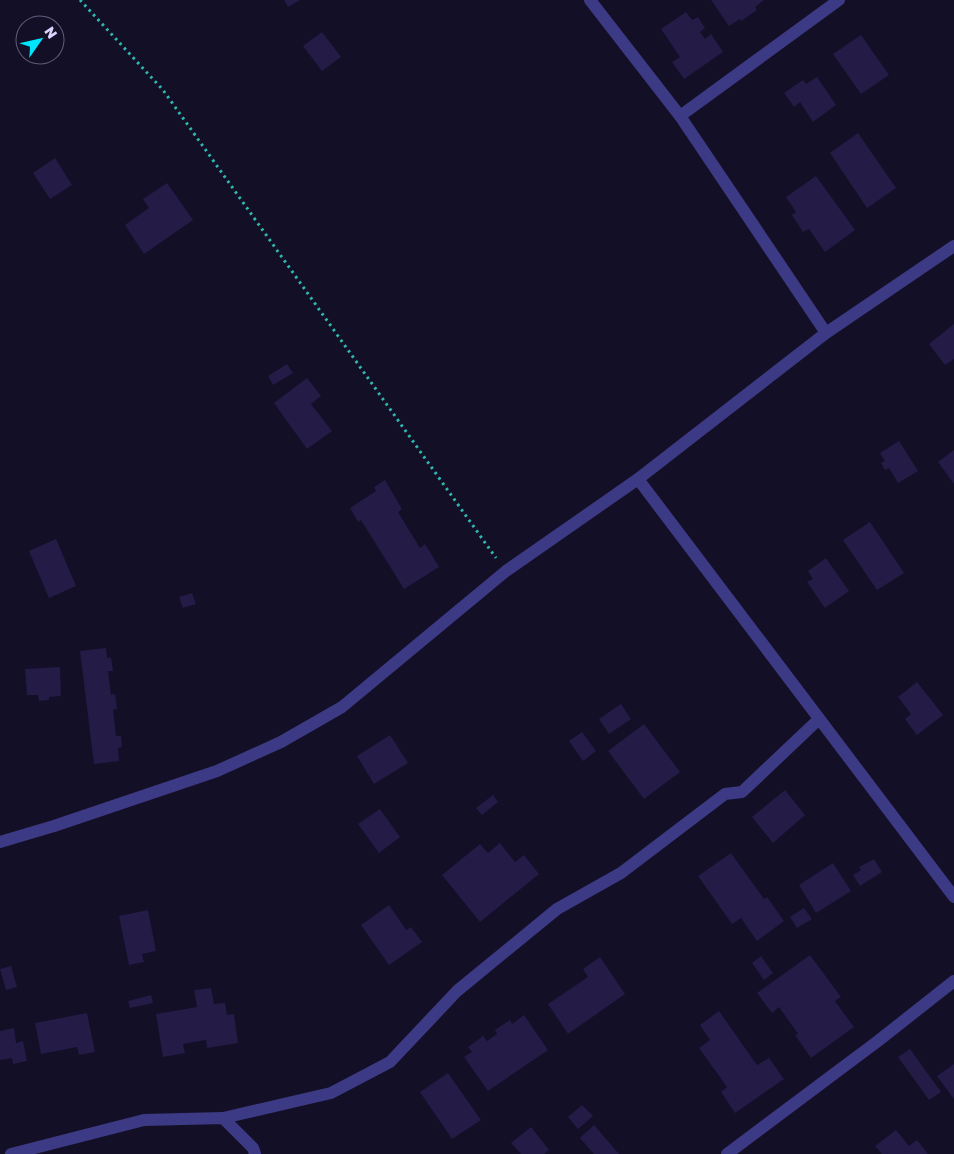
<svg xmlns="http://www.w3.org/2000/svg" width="954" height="1154" viewBox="0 0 954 1154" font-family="'Golos Text',sans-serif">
<rect width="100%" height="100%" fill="#130f26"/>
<g fill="#241b47">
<path d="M284,0h16l-12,7z"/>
<path d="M711,0h53l-9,7 2,3 -16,11 -1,-2 -11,7z"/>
<path d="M686,12l6,8 6,-3 7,11 -5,4 5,7 6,-5 12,18 -39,27 -12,-17 8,-5 -19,-28z"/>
<path d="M322,32l19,25 -19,14 -19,-25z"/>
<path d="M861,35l28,40 -28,19 -28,-40z"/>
<path d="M817,77l19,28 -23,17 -13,-20 -6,5 -10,-14 19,-13 3,4z"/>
<path d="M858,133l38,55 -29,20 -37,-55z"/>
<path d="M55,158l17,27 -22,14 -17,-26z"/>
<path d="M816,176l39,54 -30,22 -16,-23 -6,3 -11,-17 4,-3 -10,-15z"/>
<path d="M167,183l26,37 -49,34 -19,-29 24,-17 -6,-9z"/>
<path d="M954,324v35l-9,6 -16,-21z"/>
<path d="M287,364l6,9 -20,12 -5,-9z"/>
<path d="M307,378l14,18 -10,8 21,27 -25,18 -33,-46z"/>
<path d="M899,441l19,30 -20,12 -9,-15 -4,2 -4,-7 4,-2 -5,-8z"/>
<path d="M954,450v34l-16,-22z"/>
<path d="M385,480l17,29 -4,3 22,36 5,-4 14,23 -35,22 -43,-69 -3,2 -8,-14 26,-17 -2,-4z"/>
<path d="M870,522l34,51 -27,17 -34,-50z"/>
<path d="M56,539l20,47 -27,12 -20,-47z"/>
<path d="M826,558l23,33 -24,17 -18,-26 6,-3 -5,-8z"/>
<path d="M192,593l4,11 -13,4 -4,-11z"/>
<path d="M106,648l1,10 4,-1 2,14h-5l3,24 4,-1 2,15 -4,1 3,26h5l1,11 -4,1 1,13 -25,3 -14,-113z"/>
<path d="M60,667l1,29 -12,1v3l-10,1 -1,-6h-11l-2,-26z"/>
<path d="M917,682l26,33 -26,20 -12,-16 6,-5 -13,-17z"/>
<path d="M621,704l10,15 -22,15 -10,-15z"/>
<path d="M644,724l36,48 -36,27 -36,-48z"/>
<path d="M582,732l14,19 -13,10 -14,-20z"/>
<path d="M390,735l18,28 -34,21 -17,-28z"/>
<path d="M785,790l20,25 -32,28 -21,-26z"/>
<path d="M493,795l5,7 -16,13 -6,-7z"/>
<path d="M380,809l20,28 -21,16 -21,-29z"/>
<path d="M500,843l15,19 9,-7 15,19 -59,48 -38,-47 38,-31 8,9z"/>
<path d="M731,853l33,46 3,-2 17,24 -27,20 -16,-23 -9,6 -34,-48z"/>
<path d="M874,859l8,13 -22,14 -7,-11 8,-5 -2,-3z"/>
<path d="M833,863l18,28 -35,22 -17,-28z"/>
<path d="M389,905l17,25 5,-3 11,15 -33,23 -28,-40z"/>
<path d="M804,908l8,11 -15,9 -7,-11z"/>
<path d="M148,910l8,41 -14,3 2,8 -15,3 -10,-49z"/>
<path d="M810,955l31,42 -6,4 19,26 -43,31 -16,-23 3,-1 -19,-27 -7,6 -15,-20z"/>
<path d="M761,956l12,17 -9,7 -12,-17z"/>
<path d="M600,957l25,37 -57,40 -20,-30 40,-27 -5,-8z"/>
<path d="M11,966l6,21 -11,3 -6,-21z"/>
<path d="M211,988l3,16 11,-1 2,12 7,-1 4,29 -31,5 -1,-8 -23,4 2,9 -22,4 -7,-43 41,-7 -3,-17z"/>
<path d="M151,995l2,8 -23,5 -2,-7z"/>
<path d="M719,1011l38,54 12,-7 15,21 -49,34 -14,-21 6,-5 -28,-39 11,-8 -10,-15z"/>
<path d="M87,1013l8,39 -16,3 -2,-8 -36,7 -6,-31z"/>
<path d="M524,1015l24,35 -60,41 -24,-34 8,-5 -4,-5 15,-11 4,5 10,-7 -2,-4 15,-10 2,4z"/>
<path d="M14,1028l2,15 7,-2 4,20 -14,3 -1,-6 -12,2v-29z"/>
<path d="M910,1049l31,43 -12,8 -31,-43z"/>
<path d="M954,1064v35l-17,-23z"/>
<path d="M448,1073l33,47 -29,19 -32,-47z"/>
<path d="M582,1105l11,11 -15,13 -10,-12z"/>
<path d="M594,1125l25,29h-25l-14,-16z"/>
<path d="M531,1127l18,23 -5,4h-23l-10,-11z"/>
<path d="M896,1130l13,16 8,-6 11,14h-46l-7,-8z"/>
</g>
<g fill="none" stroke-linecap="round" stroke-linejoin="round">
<path stroke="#2fb8b0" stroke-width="3" stroke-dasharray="2.5 4" stroke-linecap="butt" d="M80,0l83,90 333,468"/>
<g stroke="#3d3a85" stroke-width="12">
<path d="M590,0l90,116 146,217"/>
<path d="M680,116l159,-116"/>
<path d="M638,479l316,418"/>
<path d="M0,842l54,-16 163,-55 64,-29 61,-35 164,-136 132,-92 188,-146 128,-87"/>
<path d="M223,1118l108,-25 59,-31 67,-71 100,-82 64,-36 104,-79 17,-2 77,-73"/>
<path d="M11,1154l133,-34 79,-2 30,30 2,6"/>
<path d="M727,1154l151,-113 76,-60"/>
</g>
</g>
<g transform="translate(40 40) rotate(56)"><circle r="24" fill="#130f26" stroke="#625e7d"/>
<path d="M0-4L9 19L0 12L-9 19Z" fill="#00e5ff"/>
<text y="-8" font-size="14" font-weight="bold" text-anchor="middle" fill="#d9d4ff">N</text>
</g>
</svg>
